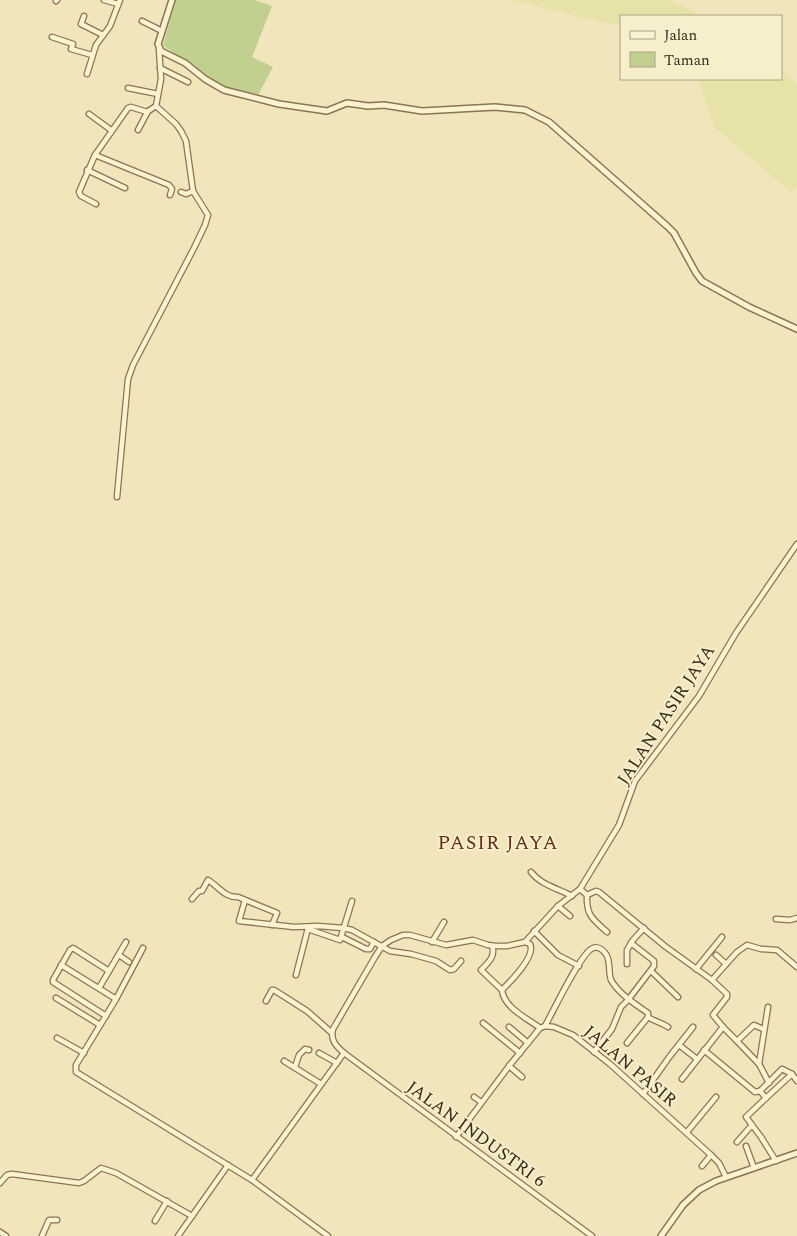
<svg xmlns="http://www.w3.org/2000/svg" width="797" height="1236" viewBox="0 0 797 1236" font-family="Spectral,serif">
<rect width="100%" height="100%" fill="#f0e5bb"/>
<g fill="#e6e2a8">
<path d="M512,0h159l32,16h-82v9l-21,-3z"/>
<path d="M781,69l16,16v101l-6,6 -77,-65 -15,-46 -3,-2h85z"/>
</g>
<path fill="#c1cf8f" d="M176,0h78l18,6 -20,51 21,10 -16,30 -27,-6 -26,-14 -41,-32z"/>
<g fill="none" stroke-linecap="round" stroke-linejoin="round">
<g stroke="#897554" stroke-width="7">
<g id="minor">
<path d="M104,0l14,4"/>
<path d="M56,1l1,-1"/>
<path d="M84,16l-3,8 22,11"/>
<path d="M142,21l20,10"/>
<path d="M52,37l21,7 -2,5 21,6"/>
<path d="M160,68l28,14"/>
<path d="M87,74l9,-29 14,-19 10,-26"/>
<path d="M128,88l30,6"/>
<path d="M89,114l22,16"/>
<path d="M138,130l10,-19"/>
<path d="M95,155l74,30 3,4 -2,6"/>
<path d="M87,170l38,18"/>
<path d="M181,192l5,2 7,-3"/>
<path d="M96,204l-15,-8 -2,-4 16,-37 33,-47 3,-1 16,5 9,-6"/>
<path d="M117,497l11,-118 5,-14 61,-117 11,-23 3,-10 -15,-24 -7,-50 -5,-10 -5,-7 -20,-18 5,-27 -2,-30"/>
<path d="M531,872c10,13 26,16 41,24"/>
<path d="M580,889l7,6c-1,21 6,24 20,37"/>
<path d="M587,895l9,-4 3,1 67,55 46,33 15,14v3l-14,18 10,12 -41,52"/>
<path d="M192,899l7,-8h3l6,-11c10,6 17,18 30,17l39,16 -5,12"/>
<path d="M245,900l-6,21 55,6 24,-1 25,2 9,2 38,21 21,3 25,7 14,9 4,-1 7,-8"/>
<path d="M558,906l12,10"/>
<path d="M776,919l14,1 7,-2"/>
<path d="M308,929l32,11 12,-39"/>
<path d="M534,931l24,24 21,11"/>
<path d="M342,937l24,12h4l4,-7"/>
<path d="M432,942l12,-20"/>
<path d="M525,942l5,2c6,12 -19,37 -28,46 2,18 25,28 38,38"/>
<path d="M492,946c4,10 -4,17 -11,24l21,20"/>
<path d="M143,948l-27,51 -40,66v7l176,108 76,56"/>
<path d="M119,955l10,7"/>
<path d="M716,955l10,9"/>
<path d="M627,964v-14l6,-10 11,-12"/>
<path d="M61,965l55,34"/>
<path d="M696,969l26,-32"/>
<path d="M651,971l27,26"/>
<path d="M296,975l12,-47"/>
<path d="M712,980l25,-28 10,-7 14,4 16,1 20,17"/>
<path d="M99,988l27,-46"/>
<path d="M56,998l44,27"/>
<path d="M266,1001l6,-11h2l33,21 25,22"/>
<path d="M768,1007l-9,57 10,19"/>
<path d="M106,1016l-53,-34v-2l17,-30 3,-2 36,23"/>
<path d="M648,1017c7,5 13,5 20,10"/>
<path d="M483,1023l37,30"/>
<path d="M545,1026c8,-14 36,-74 48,-78 5,-2 10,2 13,6 5,8 2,18 5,26 8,14 24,24 37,33v4l-21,26"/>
<path d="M509,1027l19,16"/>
<path d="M723,1027l14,14 17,-16 9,4"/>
<path d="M57,1038l27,15"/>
<path d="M737,1041l22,23"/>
<path d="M679,1045l18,14"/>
<path d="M704,1050l51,42 5,-1 22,-22 10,5 5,7"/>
<path d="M594,1052l18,-23 9,-22 7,-7 26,-34v-5l-23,-18"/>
<path d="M319,1053l18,10"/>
<path d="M284,1061l37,23"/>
<path d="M509,1066l13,11"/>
<path d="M295,1067l4,-12 6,-6 4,1"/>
<path d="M760,1091l6,7 -20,19 15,20 15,24"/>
<path d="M643,1094l27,-38 23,-29"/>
<path d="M474,1097l7,5"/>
<path d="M766,1098l26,-24"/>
<path d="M687,1132l29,-35"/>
<path d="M456,1137l53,-71 31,-38 5,-2 9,1 19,8 37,29 101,91 8,8 7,14"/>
<path d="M737,1142l15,-17"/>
<path d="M746,1146l8,22"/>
<path d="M702,1166l9,-11"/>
<path d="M252,1180l92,-127"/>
<path d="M0,1183l7,-8 5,-1 67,9 5,-2 17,-13 15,5 76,43"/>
<path d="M155,1221l12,-20"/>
<path d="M0,1232l6,4"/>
<path d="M42,1236l7,-16h8"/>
<path d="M178,1236l50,-71"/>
<path d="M592,1236l-248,-183c-8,-7 -14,-13 -11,-24l42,-72 7,-11 9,-6 12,-5h7l36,10 27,-5 15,5 8,1h11l18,-4 33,-36 22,-17 39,-64 16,-44 64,-85 37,-63 61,-89"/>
</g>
</g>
<g stroke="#897554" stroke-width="8">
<g id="tertiary">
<path d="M172,0l-14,44 3,7 24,12 20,16 19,11 55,14 48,7 20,-8 21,3 16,-1 38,6 73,-4 30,3 24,12 118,104 7,7 22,40 6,8 47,26 48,22"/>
<path d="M661,1236l22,-31 16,-15 17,-9 81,-28"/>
</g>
</g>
<use href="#minor" stroke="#fbf2cf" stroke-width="4.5"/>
<use href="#tertiary" stroke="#fbf2cf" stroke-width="5"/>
</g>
<g text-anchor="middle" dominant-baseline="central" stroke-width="4" stroke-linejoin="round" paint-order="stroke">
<g font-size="18" fill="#372b1a" stroke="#f7efcb">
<text transform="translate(666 715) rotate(-57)">JALAN PASIR JAYA</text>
<text transform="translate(630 1066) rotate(40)">JALAN PASIR</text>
<text transform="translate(476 1134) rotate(36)">JALAN INDUSTRI 6</text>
</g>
<g font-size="20" letter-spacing="1" fill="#662f17" stroke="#f7efcb">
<text x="498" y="843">PASIR JAYA</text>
</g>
</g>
<rect x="620" y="15" width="162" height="65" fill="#f7efcb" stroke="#aaa184"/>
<rect x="630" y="31" width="25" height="8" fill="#fbf2cf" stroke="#aaa184"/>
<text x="664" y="40" font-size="15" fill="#372b1a">Jalan</text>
<rect x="630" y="52" width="25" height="15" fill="#c1cf8f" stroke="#aaa184"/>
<text x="664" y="65" font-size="15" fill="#372b1a">Taman</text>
</svg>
